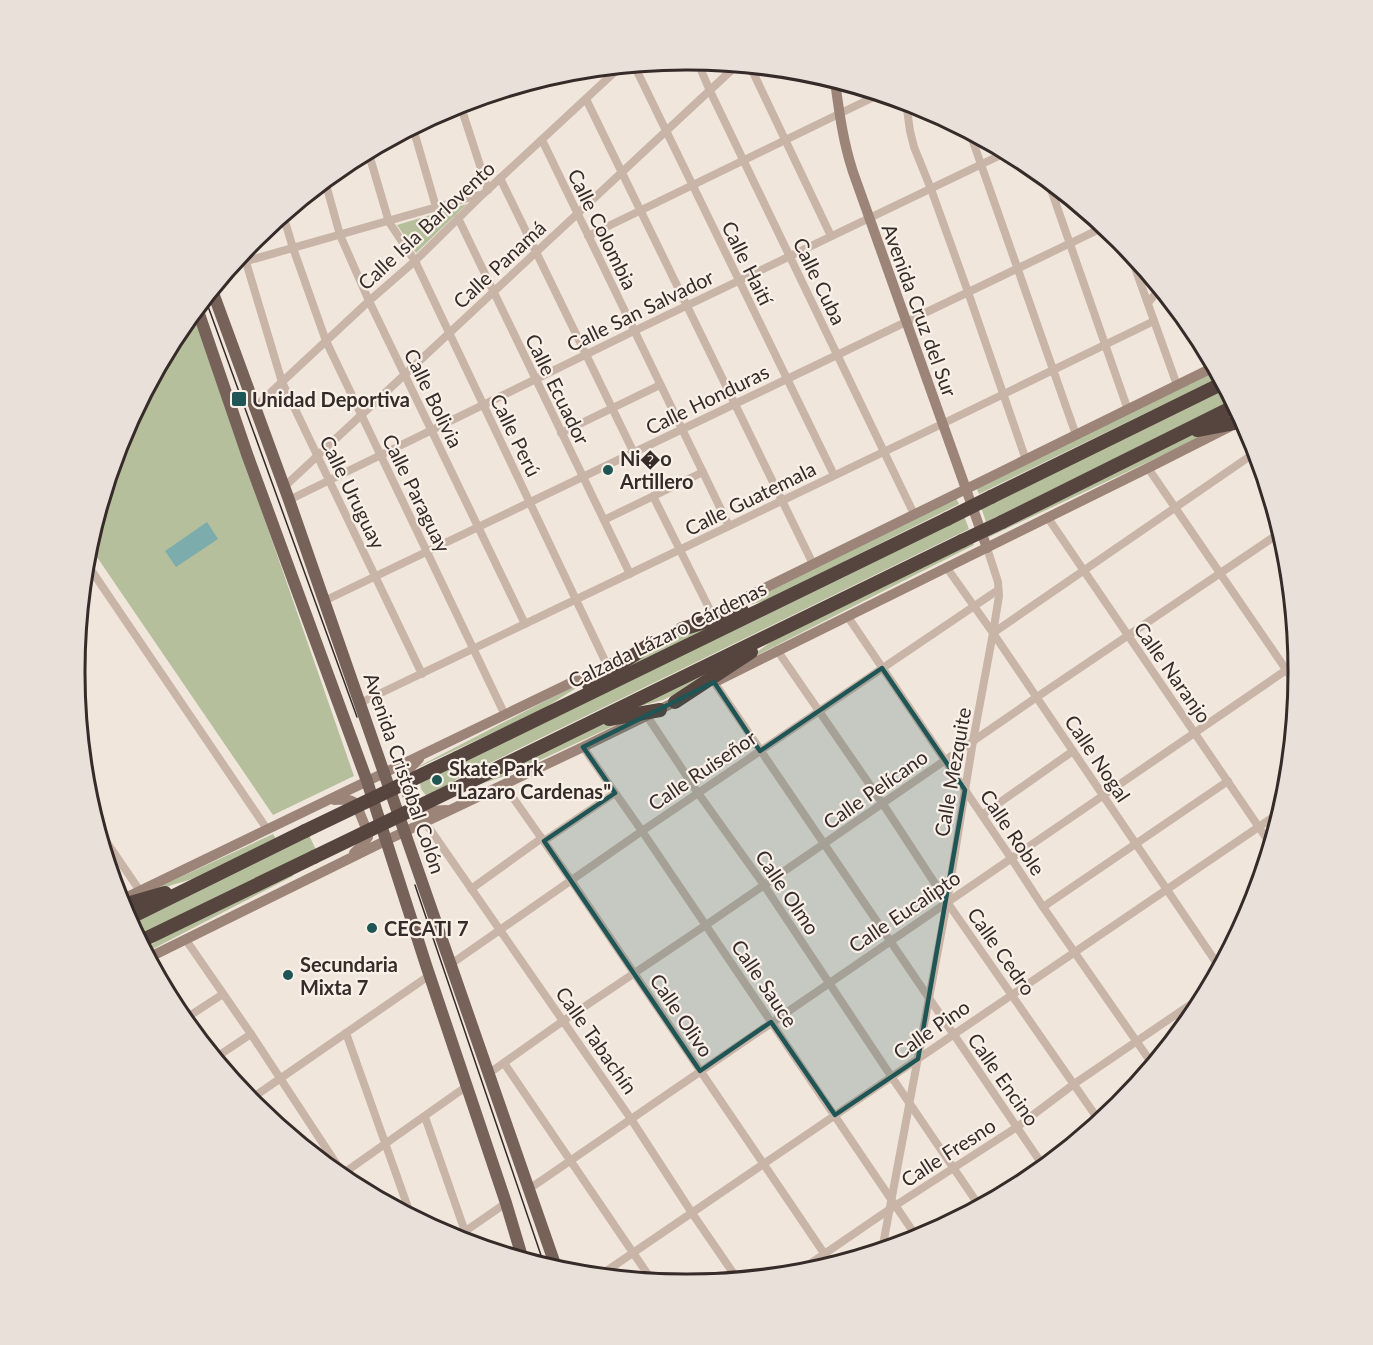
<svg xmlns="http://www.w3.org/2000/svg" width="1373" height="1345" viewBox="0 0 1373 1345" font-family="Lato,sans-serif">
<rect width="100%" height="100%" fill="#f1e6dc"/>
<g fill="#b5bf9c">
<path d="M467,204l-51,49 -19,-28z"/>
<path d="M193,313l161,463 -81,39 -185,-271 33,-106 56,-106z"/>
<path d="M1216,369l4,8 -241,117 -3,-7z"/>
<path d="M1225,388l7,13 -246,121 -5,-15z"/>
<path d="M1216,430l-227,107 -2,-5 192,-96z"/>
<path d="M956,498l3,6 -192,96 -53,15z"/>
<path d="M964,516l5,13 -514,251 4,10 -27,13 -11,-14 -3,-18z"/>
<path d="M972,541l2,4 -236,120 62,-43z"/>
<path d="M733,618l-130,61 77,-47z"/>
<path d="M742,651l-37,28 -42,21 -48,13z"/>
<path d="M603,671l-60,38 -141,66z"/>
<path d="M624,721l-116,54 -51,17 138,-67z"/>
<path d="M273,834l3,5 -74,37 -56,17z"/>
<path d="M309,835l7,15 -179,87 -8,-14z"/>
<path d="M292,871l1,5 -148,77 -1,-3 28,-20z"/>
</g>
<path fill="#7cadac" d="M207,522l11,17 -42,28 -11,-16z"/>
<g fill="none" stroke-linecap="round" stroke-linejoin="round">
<g stroke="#c9b5a8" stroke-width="8">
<path d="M697,61l13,30 204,423"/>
<path d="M634,65l200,410"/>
<path d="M750,66l81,170"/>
<path d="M586,99l227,465"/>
<path d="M906,102l4,29 4,16 17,42 37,103 58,168"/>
<path d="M460,104l28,86"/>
<path d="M413,128l23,79"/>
<path d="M970,133l106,302"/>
<path d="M542,140l187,386"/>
<path d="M368,151l21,71 26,39 192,404"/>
<path d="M500,178l134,275"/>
<path d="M325,181l15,54 29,66 156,323"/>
<path d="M1048,181l80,229"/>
<path d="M283,215l10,33 33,93 179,374"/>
<path d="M458,218l172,356"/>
<path d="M588,236l292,-142"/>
<path d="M1129,251l48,134"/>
<path d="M243,252l39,130 140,292"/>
<path d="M233,265l246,-70"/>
<path d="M1137,271l9,7 7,2"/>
<path d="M1148,303l12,-15"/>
<path d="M255,407l114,-106 46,-40 67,-66 138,-128"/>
<path d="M561,433l99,-48"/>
<path d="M1148,468l150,219"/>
<path d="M284,487l453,-422"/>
<path d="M653,496l59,118"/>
<path d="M289,500l345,-169 373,-179"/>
<path d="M1048,518l223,327"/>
<path d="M604,520l99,-48"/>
<path d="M85,561l182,268"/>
<path d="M947,568l46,65 227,335"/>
<path d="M324,601l780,-374"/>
<path d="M848,617l163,241 32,49 110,158"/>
<path d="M993,633l263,-181"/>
<path d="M777,650l106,154 64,98 153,220"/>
<path d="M714,682l330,485"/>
<path d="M360,703l582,-279 212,-103"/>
<path d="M647,716l51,77 66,92 127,191 89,131"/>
<path d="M583,747l59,84 276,408"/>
<path d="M504,785l67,95 261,385"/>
<path d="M982,815l91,-64"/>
<path d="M425,822l206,297 61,94 46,67"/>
<path d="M97,828l43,63"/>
<path d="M544,841l71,-48"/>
<path d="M471,889l71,-51"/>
<path d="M1043,907l185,-126"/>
<path d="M186,940l65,94 92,140"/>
<path d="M451,964l191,-133 356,-241"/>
<path d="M183,1020l40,-26"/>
<path d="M346,1033l65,183"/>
<path d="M215,1058l36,-24"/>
<path d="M504,1063l149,219"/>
<path d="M488,1074l75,-53 143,-96 331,-228 244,-165"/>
<path d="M249,1100l181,-125"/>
<path d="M425,1117l44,126"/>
<path d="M341,1175l126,-89"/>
<path d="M529,1189l769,-527"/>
<path d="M454,1239l52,-36"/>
<path d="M882,1250l65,-348 26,-161 20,-108 6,-37 -1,-14 -11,-34"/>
<path d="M795,1274l95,-65 127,-82 57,-43 132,-90"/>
<path d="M599,1276l683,-465"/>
</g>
<g stroke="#9c8479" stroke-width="10">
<path d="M835,81c4,30 8,61 18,91l134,376"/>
<path d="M706,617l508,-250"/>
<path d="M647,646l42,-21"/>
<path d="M719,680l429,-212 81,-41"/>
<path d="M419,759c-4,4 -10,9 -13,15 -4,10 3,36 15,37 8,1 18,-1 25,-1"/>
<path d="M334,800c7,0 17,-2 22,4l12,29v4l-4,6 -10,10"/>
<path d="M119,901l497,-240"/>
<path d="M148,958l239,-118 196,-93 98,-48"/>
</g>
<g stroke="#776259" stroke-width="12">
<path d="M212,290l77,210 268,770"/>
<path d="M197,308l50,146 120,327 59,184 80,238 17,57"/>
</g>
<g stroke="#56453f" stroke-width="14">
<path d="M1197,430l42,-8"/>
<path d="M991,497l232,-114"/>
<path d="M1002,522l233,-116"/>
<path d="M682,629l60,-18"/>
<path d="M589,685l63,-42"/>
<path d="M675,702l76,-50"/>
<path d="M609,719l51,-9"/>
<path d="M457,758l490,-239"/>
<path d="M465,784l497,-243"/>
<path d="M120,906l45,-13"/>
<path d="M127,919l178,-88"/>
<path d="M139,942l175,-85"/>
</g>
<g stroke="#362b28" stroke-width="1.5">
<path d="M205,298l152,419"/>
<path d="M415,885l130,382"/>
</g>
<g stroke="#56453f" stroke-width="14">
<path d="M947,519l44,-22"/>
<path d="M962,541l40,-19"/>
<path d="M305,831l152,-73"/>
<path d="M314,857l151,-73"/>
</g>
</g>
<path fill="#1f5555" fill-opacity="0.2" stroke="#1f5555" stroke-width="4.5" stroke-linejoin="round" d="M882,668l83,122 -47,269 -83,56 -64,-93 -71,49 -156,-230 71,-48 -32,-46 131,-65 46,69z"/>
<g fill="#1f5555" stroke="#f9f0e8" stroke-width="2">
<rect x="231" y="391" width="16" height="16" rx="3"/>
<circle cx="608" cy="470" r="6"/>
<circle cx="437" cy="780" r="6"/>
<circle cx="372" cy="928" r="6"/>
<circle cx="288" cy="975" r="6"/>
</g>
<g text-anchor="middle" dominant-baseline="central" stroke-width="4.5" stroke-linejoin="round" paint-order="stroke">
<g font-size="20" fill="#362b28" stroke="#f9f0e8">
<text transform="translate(426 225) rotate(-43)">Calle Isla Barlovento</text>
<text transform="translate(603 229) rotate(64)">Calle Colombia</text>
<text transform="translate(748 263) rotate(64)">Calle Haití</text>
<text transform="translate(499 264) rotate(-43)">Calle Panamá</text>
<text transform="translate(820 281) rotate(64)">Calle Cuba</text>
<text transform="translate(640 310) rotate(-26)">Calle San Salvador</text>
<text transform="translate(920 310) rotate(70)">Avenida Cruz del Sur</text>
<text transform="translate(558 389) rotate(64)">Calle Ecuador</text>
<text transform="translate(434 398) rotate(64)">Calle Bolivia</text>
<text transform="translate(707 399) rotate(-26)">Calle Honduras</text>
<text transform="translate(516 435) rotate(64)">Calle Perú</text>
<text transform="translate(353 492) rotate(64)">Calle Uruguay</text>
<text transform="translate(417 493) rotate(64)">Calle Paraguay</text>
<text transform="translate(750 498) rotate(-26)">Calle Guatemala</text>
<text transform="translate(667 634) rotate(-26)">Calzada Lázaro Cárdenas</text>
<text transform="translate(1173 672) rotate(55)">Calle Naranjo</text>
<text transform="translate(1098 758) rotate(56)">Calle Nogal</text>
<text transform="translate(702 770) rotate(-34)">Calle Ruiseñor</text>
<text transform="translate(952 772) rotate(-80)">Calle Mezquite</text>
<text transform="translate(405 773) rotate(71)">Avenida Cristóbal Colón</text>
<text transform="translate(875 789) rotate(-35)">Calle Pelícano</text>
<text transform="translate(1013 832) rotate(56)">Calle Roble</text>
<text transform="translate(788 892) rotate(56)">Calle Olmo</text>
<text transform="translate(904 911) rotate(-34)">Calle Eucalipto</text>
<text transform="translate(1002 951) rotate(55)">Calle Cedro</text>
<text transform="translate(765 983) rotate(56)">Calle Sauce</text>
<text transform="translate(682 1015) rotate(56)">Calle Olivo</text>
<text transform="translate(931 1029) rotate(-35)">Calle Pino</text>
<text transform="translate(597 1040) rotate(55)">Calle Tabachín</text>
<text transform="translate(1004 1079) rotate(55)">Calle Encino</text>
<text transform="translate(948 1152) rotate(-33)">Calle Fresno</text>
</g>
<g font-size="20" font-weight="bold" fill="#362b28" stroke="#f9f0e8" text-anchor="start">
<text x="252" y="399">Unidad Deportiva</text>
<text x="620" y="458">Ni�o<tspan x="620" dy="23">Artillero</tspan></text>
<text x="449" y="768">Skate Park<tspan x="449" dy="23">"Lazaro Cardenas"</tspan></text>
<text x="384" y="928">CECATI 7</text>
<text x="300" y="964">Secundaria<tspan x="300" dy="23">Mixta 7</tspan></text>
</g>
</g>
<path d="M0 0H1373V1345H0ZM686 70H687A601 601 0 0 1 1288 671V673A601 601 0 0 1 687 1274H686A601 601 0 0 1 85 673V671A601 601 0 0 1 686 70Z" fill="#e9e0d9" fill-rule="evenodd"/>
<path fill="none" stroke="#362b28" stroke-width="3" d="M686 70H687A601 601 0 0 1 1288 671V673A601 601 0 0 1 687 1274H686A601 601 0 0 1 85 673V671A601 601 0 0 1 686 70Z"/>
</svg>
